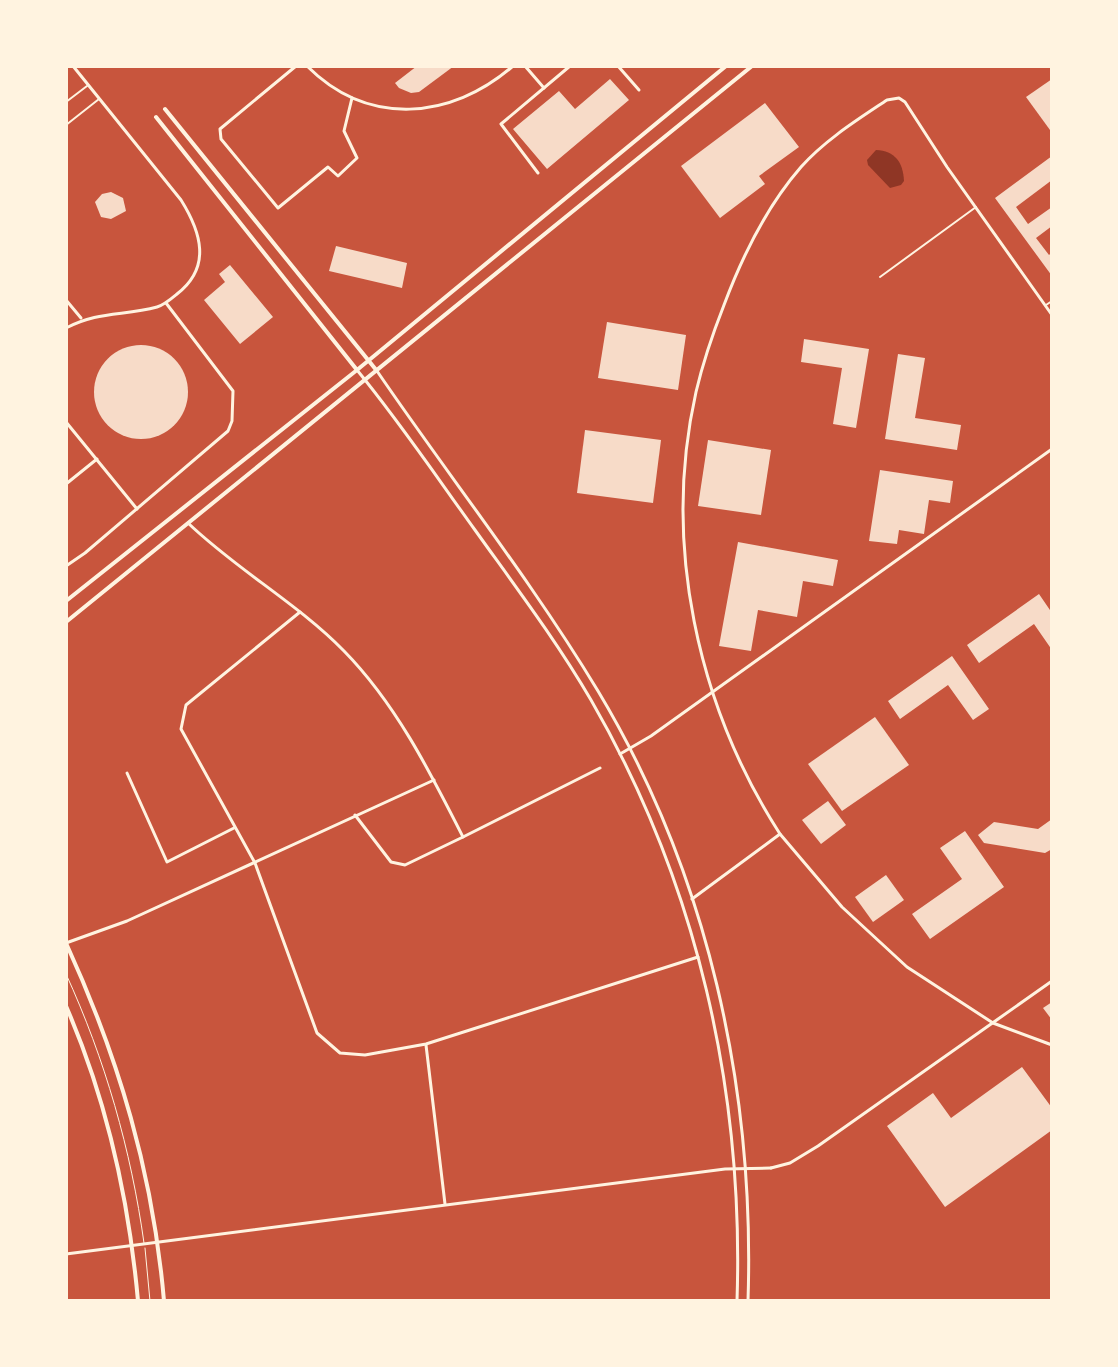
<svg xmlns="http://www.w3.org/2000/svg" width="1118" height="1367" viewBox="0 0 1118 1367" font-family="Figtree,sans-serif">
<rect width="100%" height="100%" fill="#c8553d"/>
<path fill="#8f3625" d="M876,150c19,1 27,12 28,31l-3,4 -11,3 -22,-23 -1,-5z"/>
<g fill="#f7dbc8">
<path d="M417,66h37l-35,26 -8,1 -12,-5 -4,-5z"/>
<path d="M610,79l19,21 -82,69 -34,-40 46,-38 16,18z"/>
<path d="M1052,79v50l-2,1 -24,-33z"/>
<path d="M765,103l34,44 -40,29 6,8 -45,34 -39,-52z"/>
<path d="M1052,156v24l-36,27 12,17 24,-17v19l-16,12 13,17 3,-3v24l-57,-78z"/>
<path d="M111,192l12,6 3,13 -15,8 -10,-2 -6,-15 7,-8z"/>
<path d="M336,246l71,17 -5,25 -73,-17z"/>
<path d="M230,265l43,52 -33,27 -36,-44 21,-18 -6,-8z"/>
<path d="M607,322l79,13 -8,55 -80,-12z"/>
<path d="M804,339l65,10 -13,79 -23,-4 9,-56 -41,-6z"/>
<circle cx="141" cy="392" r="47"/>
<path d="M898,354l27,4 -10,60 46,7 -4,25 -72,-11z"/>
<path d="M585,430l76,10 -8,63 -76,-10z"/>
<path d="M708,440l63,10 -10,65 -63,-9z"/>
<path d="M880,470l73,11 -3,22 -21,-3 -5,34 -25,-4 -2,14 -28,-3z"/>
<path d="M738,542l100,18 -5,26 -30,-5 -6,36 -39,-7 -7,41 -32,-5z"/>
<path d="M1039,594l13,19v37l-18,-26 -55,39 -12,-18z"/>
<path d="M952,656l37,53 -16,11 -25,-35 -48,34 -12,-18z"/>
<path d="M875,717l34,48 -67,46 -34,-47z"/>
<path d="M828,801l18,24 -25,19 -19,-24z"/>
<path d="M1052,819v30l-7,4 -61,-10 -6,-8 16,-13 44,7z"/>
<path d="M965,831l39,56 -74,52 -18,-25 50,-35 -22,-31z"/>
<path d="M886,875l18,25 -31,22 -18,-25z"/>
<path d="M1052,1002v18l-9,-12z"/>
<path d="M1022,1067l30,41v22l-107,77 -58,-81 46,-33 18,25z"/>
</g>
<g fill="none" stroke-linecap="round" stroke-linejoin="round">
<g stroke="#fff3e0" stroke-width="1">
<path d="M66,974c39,85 65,176 78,269"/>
<path d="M145,1248l5,53"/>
</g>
<g stroke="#fff3e0" stroke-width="2">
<path d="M66,102l21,-16"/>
<path d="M66,125l33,-26"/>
<path d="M880,277l96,-70"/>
<path d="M1046,305l6,-4"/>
</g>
<g stroke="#fff3e0" stroke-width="3">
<path d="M296,66l-76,63 1,10 57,69 50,-41 10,9 19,-18 -13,-27 8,-33"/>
<path d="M307,66c61,61 144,54 206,0"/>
<path d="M525,66l19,22"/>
<path d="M618,66l21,24"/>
<path d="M538,173l-37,-49 69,-58"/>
<path d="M66,300l15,18"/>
<path d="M66,328c32,-17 57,-12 91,-21 7,-2 14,-8 20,-13 35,-27 24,-62 4,-94l-108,-134"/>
<path d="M66,422l71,87"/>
<path d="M66,484l31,-25"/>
<path d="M188,523c49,47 109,80 156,128 52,53 86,121 119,186l-58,28 -14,-3 -36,-47"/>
<path d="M66,566l19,-13 143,-122 4,-10 1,-30 -67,-88"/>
<path d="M300,612l-114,93 -5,24 74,134 62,170 23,20 25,2 61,-11 272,-87"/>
<path d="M620,754l31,-18 401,-287"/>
<path d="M127,773l40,89 67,-34"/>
<path d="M780,834l62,73 65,60 86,56 59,22"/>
<path d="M463,837l137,-69"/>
<path d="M692,899l88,-65c-83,-129 -118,-291 -84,-442 7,-30 17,-59 28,-87 18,-48 43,-99 77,-138 24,-27 56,-47 86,-67l12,-2 6,4 42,65 105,148"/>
<path d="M66,943l61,-22 307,-141"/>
<path d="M426,1045l19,159"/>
<path d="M771,1168l19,-5 28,-17 234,-165"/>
</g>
<g stroke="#fff3e0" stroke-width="3">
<path d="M357,370c42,51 79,106 118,160 40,56 81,110 116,170 106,183 153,390 146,601"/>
<path d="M377,371c73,107 154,209 221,320 110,183 157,398 150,610"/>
<path d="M66,1254l659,-85 46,-1"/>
</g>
<g stroke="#fff3e0" stroke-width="4">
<path d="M165,109l212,262"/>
<path d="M156,117l201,253"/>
<path d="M66,601l291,-231 369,-304"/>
<path d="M66,622l686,-556"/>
<path d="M66,943c53,116 87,230 98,358"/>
<path d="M66,1006c40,92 63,195 72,295"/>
</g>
</g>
<rect width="1118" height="1367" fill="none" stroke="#fff3e0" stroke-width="136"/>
</svg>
